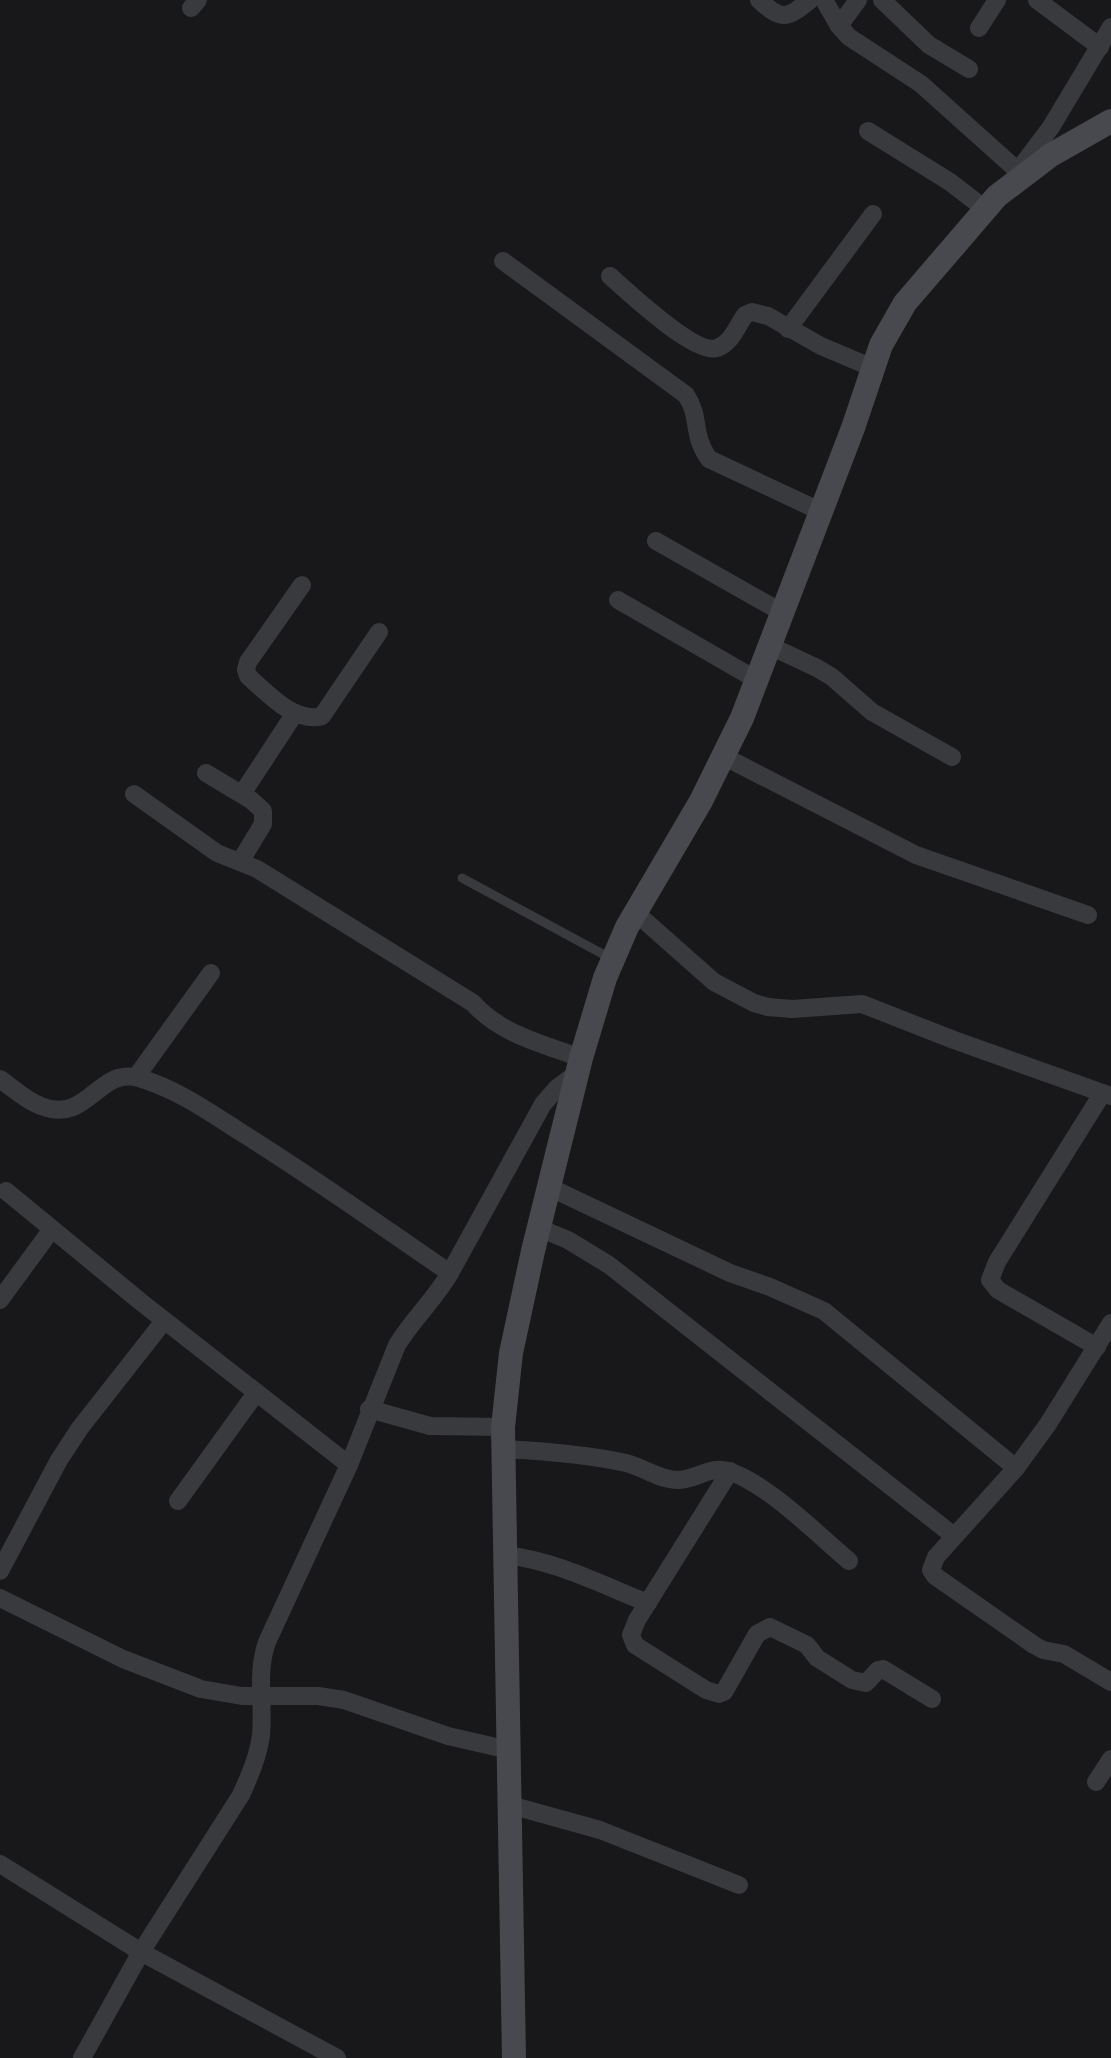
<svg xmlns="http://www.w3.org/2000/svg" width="1111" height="2058" viewBox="0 0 1111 2058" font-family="Mulish,sans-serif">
<rect width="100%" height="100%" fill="#18181a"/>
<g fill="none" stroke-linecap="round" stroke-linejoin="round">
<path stroke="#393a3e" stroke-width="9" d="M462,878l148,80"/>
<g stroke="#393a3e" stroke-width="18">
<path d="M759,0c23,21 28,19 51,0"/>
<path d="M824,0l15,26 10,11 72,47 97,87"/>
<path d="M882,0l47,45 40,24"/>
<path d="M1037,0l63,47"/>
<path d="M191,8l7,-8"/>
<path d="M839,26l19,-26"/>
<path d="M979,28l18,-28"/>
<path d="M868,131l82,51 35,27"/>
<path d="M1017,172l34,-45 60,-100"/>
<path d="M503,261l183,134c15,22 5,39 23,64l113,53"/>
<path d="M610,276c18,16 85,79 107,72 14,-4 20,-22 28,-33l7,-3 16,4 53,30 52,22"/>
<path d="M788,329l85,-115"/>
<path d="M656,541l127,72"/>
<path d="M302,585l-54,77 -2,8 2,6c19,17 47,48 74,40l57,-84"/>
<path d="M618,600l139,80"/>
<path d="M770,646l47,22 15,9 40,35 80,45"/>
<path d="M723,756l193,99 172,60"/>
<path d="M206,773l45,27 12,11v13l-23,38"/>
<path d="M134,794l83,59 40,16 216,134c27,31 70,41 108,55"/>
<path d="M242,794l53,-81"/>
<path d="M636,913l78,69 40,21 14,4 24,2 70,-5 92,36 157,56"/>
<path d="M136,1077l75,-104"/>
<path d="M0,1079c13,9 26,22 41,27 47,19 57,-40 98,-28 38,11 70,34 103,55 71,44 139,93 208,140"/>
<path d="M549,1187l181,86 40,14 54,24 192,157"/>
<path d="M6,1191l135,111 208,163"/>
<path d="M539,1228l29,12 41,25 345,271"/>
<path d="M0,1300l52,-71"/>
<path d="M1111,1323l-63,101 -32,44 -80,89 -5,13 4,6 99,69 9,5 21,4 47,28"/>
<path d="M1097,1347l-99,-57 -8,-10 7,-18 105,-168"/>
<path d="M369,1409l61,17 73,1"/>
<path d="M503,1449c41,2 82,5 123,14 17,4 33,17 52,17 19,0 33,-16 53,-8 39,14 86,62 118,89"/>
<path d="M730,1471l-93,149 -6,15 4,10 71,45 13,4 5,-2 33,-58 13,-7 37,18 10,13 35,22 14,3 12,-13 5,-1 49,30"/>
<path d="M178,1501l78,-108"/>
<path d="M505,1555c49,5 97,30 143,48"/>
<path d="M0,1571l59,-111 21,-32 84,-107"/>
<path d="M0,1598l123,61 78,30 41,7h76l26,4 104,36 61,14"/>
<path d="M1096,1782l15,-23"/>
<path d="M510,1805l90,25 139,55"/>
<path d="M0,1864l141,88 196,106"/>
<path d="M82,2058l59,-106 100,-157c9,-20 17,-38 20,-60 3,-32 -5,-62 6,-93l82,-177 48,-120c16,-26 38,-46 53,-72l93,-169 14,-16 20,-15"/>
</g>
<path stroke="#47494e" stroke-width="24" d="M514,2058l-11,-631 8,-74 22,-102 48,-193 24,-80 22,-51 74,-126 41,-83 111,-290 28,-83 24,-42 92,-107 54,-41 60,-34"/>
</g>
</svg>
